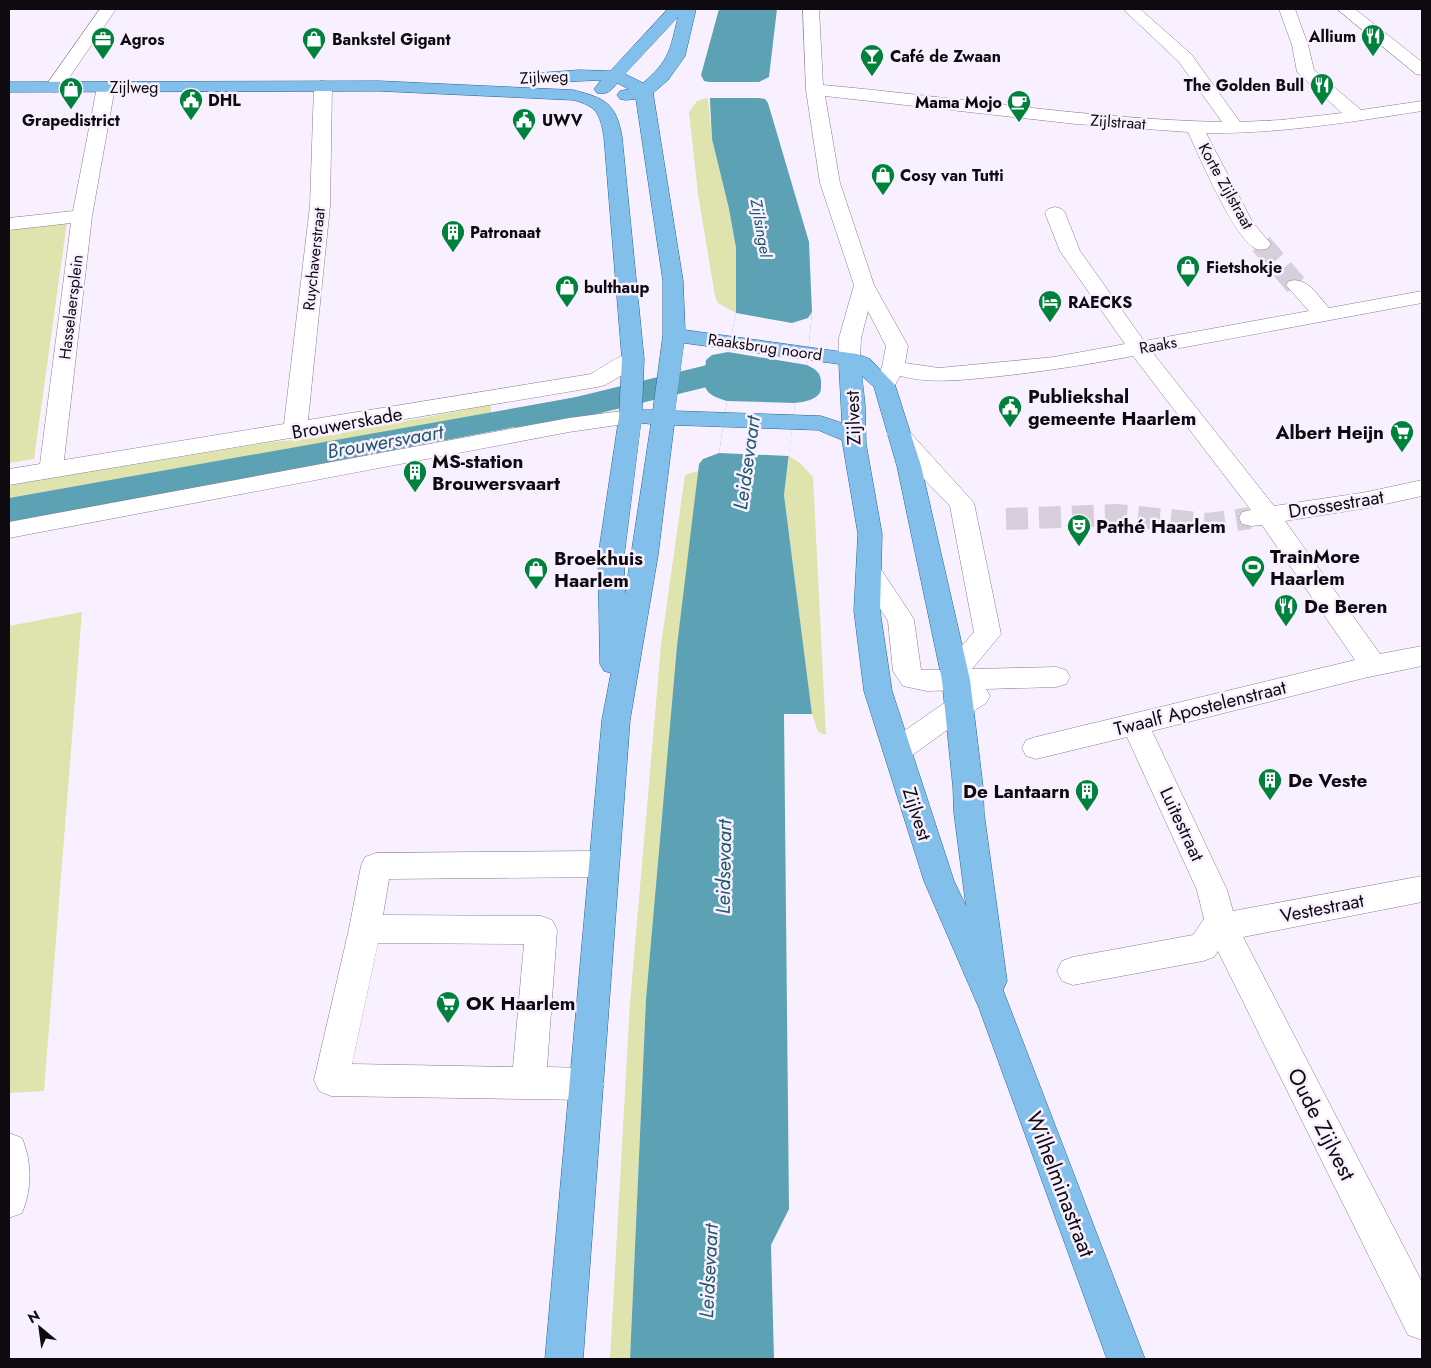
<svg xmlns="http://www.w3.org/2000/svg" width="1431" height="1368" viewBox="0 0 1431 1368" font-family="Jost,sans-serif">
<rect width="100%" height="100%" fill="#f9f0ff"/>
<g fill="#dfe4ae">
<path d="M708,98l4,41 17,70 7,39v65l-18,-10 -3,-7 -17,-102 -9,-82 8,-11z"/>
<path d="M67,222l-33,237 -25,4v-235z"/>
<path d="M491,405v8l-482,85v-13l263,-43 43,-4z"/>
<path d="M789,456l11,7 13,14 13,258 -8,-3 -6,-18 -28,-219z"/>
<path d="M698,471l-52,528 -16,360h-20l20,-357 31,-357 24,-170z"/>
<path d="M82,612l-38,479 -35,2v-467z"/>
</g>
<g fill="#5da2b4">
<path d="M719,9h58l-8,68 -10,5v16l6,1 3,4 41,139 3,70 -5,53c10,5 15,9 14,20 0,5 0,8 -4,11 -6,5 -15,6 -22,7l-11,92 28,219h-28l5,495 -18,36 3,114h-144l16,-360 31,-353 22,-182 4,-5 16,-6 8,-52c-28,-8 -23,-16 -21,-41l6,-5 16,-3 8,-39v-65l-7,-39 -17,-70 -3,-57 -5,-1 -3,-6z"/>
<path d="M577,397l1,18 -569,108v-25z"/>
</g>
<g fill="#f9f0ff">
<path d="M709,82h50v16h-51z"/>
<path d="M812,312l-5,53 -79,-13 8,-39 56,10 16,-5z"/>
<path d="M727,401l68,2 -6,53 -70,-3z"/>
</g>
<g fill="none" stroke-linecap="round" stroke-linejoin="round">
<path fill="#5da2b4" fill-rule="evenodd" d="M711,364l49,1 12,4 5,7 -5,7 -12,4 -49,-1 -139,34 -51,9 -13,-3 -5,-8 5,-8 64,-12z"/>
<g stroke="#d6cedb" stroke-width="22" stroke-dasharray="22 11" stroke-linecap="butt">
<path d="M1261,244l35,41"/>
<path d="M1006,519l111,-4 92,9 41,-6"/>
</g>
<g stroke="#887d8e" stroke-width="1">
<g id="minor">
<path d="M100,9h16l-56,82 -6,1 -6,-1 -3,-4z"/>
<path d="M803,9h16l4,76c133,12 265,34 399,37l-43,-60 -56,-53h17l51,45 49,68 41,-2 61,-7 -45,-41 -5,-27 -13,-36h16l13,36 6,25 47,40 61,-9v10c-72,11 -143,23 -216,22l47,90 18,21 -3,4c-5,2 -10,3 -15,-1 -22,-16 -52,-87 -65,-115l-112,-8 -251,-28 15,87 34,102 34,61 -3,17 34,5 115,-11 71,-13 -65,-93 -15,-38 3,-4 7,-2 7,2 3,4 15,38 64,90 165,-30 -23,-26 3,-4c18,-5 29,15 40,27l93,-17v12l-269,50 121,153 93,-14 55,-12v16l-55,12 -82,13 95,133 42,-8v20l-58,12 -212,53 75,159 6,21 189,-35v26l-179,35 179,345v58l-14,-5 -190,-384 -4,6 -11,4 -130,24 -11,-4 -5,-10 5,-10 11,-4 120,-22 11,-16 -7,-29 -70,-153 -91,22 -10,-3 -4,-8 4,-8 10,-3 319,-77 -93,-135 -11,1 -9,-2 -3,-6 3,-6 9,-2 -118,-154c-47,9 -93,16 -141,21 -31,3 -61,7 -92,-1l-7,13 -8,2 -8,-2 -3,-5 8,-17 4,-21 -18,-35 -7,27 -1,21 -3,5 -8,2 -8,-2 -3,-5 1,-21 15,-53 -34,-102 -14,-93z"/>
<path d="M1337,9h18l67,53v13l-6,-1z"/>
<path d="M323,81l6,1 3,4 -2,120 -22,214 283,-46c15,-8 32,-24 50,-20l3,5 -3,5 -36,21 -8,2 -293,49 -9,3 -5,-1 -281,47v-16l31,-5 31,-241 -62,7v-12l64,-7 24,-124 3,-4 6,-1 6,1 3,4 -23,129 -28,244 220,-36 26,-218 4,-120 3,-4z"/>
<path d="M630,410l8,2 3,5 -3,5 -69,10 -560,106v-16l560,-104z"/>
<path d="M899,427l8,2 67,74 27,131 -29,35 84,-2 10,3 4,7 -4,7 -10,3 -70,2 4,7 -4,7 -17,11 -62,45 -10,3 -10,-3 -4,-8 4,-8 76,-53 -36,1 -24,-5 -10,-15 -5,-50 -32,-50 4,-6 9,-3 9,3 32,48 4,7 7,50h20l33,-38 -24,-126 -27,-28 -36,-44 4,-5z"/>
<path d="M604,851l11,4 4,9 -4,9 -11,4 -215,2 -6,36 158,1 11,4 5,10 -10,137 40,1 12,5 5,11 -5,11 -12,5 -256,-4 -12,-5 -5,-11 35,-151 12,-63 4,-9 11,-4zM378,943l146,1 -11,123 -161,-3z"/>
<path d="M9,1133l13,5c10,24 10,51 0,75l-13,5z"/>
</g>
</g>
<g stroke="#236495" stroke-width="1">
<path id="major" d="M668,9h28l-11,47 -17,24 -15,13 30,188 2,49 172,24 13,5 25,26 26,81 49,214 13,107 1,26 23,168 -4,9 142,369h-38l-128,-351 -55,-127 -60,-190 -10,-80 4,-77 -16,-94 -24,-10 -144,-5 -16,130 -28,165 -47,639h-38l57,-639 9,-47 -7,-2 -4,-7 -2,-107 21,-140 3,-58 -18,-222c-4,-23 -7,-31 -31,-37l-194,-9 -370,1v-10l370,-1 194,9c32,8 43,13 49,47l22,222 -2,51h11l10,-75v-54l-27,-182 -10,1 -6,-1 -3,-4 3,-4 9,-2 -12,-6c-6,8 -10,12 -20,10l-3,-4 7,-9 -63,3 -6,-1 -3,-4 3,-4 6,-1 41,-3 31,1zM678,17c-8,33 -8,43 -35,66l-18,-9zM684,343l155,21 3,59 -21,-7 -146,-5zM862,376l12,11 23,79 45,214 11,107 1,26 12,93 -12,-25 -62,-190 -12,-80 2,-77 -16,-90 -1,-39zM641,423l10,1 -26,171 -1,-38z"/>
</g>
<use href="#minor" fill="#fff" fill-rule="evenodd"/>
<use href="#major" fill="#82bfeb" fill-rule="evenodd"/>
</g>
<defs>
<g id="restaurant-pin" transform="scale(1.25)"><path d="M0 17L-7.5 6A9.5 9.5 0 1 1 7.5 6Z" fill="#00823d" stroke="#f9f0ff"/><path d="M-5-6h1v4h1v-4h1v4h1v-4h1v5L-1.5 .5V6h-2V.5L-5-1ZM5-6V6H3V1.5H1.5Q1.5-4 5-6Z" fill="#fff"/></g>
<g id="office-pin" transform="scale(1.25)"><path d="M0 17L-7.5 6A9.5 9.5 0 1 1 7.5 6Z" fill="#00823d" stroke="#f9f0ff"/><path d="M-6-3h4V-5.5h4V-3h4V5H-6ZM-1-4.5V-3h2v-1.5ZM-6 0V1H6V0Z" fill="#fff"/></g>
<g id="shop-pin" transform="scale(1.25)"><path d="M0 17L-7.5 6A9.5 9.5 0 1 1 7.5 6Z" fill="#00823d" stroke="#f9f0ff"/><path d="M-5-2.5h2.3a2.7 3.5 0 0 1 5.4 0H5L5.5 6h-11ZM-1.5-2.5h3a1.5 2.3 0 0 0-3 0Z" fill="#fff"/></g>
<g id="bar-pin" transform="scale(1.25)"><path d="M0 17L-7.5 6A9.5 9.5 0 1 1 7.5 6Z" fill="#00823d" stroke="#f9f0ff"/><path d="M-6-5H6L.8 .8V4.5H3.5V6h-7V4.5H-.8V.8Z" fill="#fff"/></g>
<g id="civic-pin" transform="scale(1.25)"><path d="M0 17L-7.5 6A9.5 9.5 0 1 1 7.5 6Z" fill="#00823d" stroke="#f9f0ff"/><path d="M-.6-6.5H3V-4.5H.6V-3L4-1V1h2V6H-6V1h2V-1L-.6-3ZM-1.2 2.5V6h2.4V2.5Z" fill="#fff"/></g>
<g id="cafe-pin" transform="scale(1.25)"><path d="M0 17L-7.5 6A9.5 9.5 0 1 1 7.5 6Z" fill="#00823d" stroke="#f9f0ff"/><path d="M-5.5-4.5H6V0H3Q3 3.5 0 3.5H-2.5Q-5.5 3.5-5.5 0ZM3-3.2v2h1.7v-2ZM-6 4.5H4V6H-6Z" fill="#fff"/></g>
<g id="building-pin" transform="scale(1.25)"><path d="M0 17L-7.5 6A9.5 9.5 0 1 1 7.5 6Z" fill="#00823d" stroke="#f9f0ff"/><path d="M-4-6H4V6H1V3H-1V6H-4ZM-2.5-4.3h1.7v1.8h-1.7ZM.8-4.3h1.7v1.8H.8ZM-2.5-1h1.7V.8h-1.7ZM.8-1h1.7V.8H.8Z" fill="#fff"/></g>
<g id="hotel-pin" transform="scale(1.25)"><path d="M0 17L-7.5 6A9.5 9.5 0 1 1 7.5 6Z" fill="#00823d" stroke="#f9f0ff"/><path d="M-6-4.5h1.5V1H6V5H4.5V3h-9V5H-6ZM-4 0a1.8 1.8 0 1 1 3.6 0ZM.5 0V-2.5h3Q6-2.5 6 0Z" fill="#fff"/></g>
<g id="supermarket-pin" transform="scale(1.25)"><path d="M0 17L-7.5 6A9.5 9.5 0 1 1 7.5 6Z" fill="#00823d" stroke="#f9f0ff"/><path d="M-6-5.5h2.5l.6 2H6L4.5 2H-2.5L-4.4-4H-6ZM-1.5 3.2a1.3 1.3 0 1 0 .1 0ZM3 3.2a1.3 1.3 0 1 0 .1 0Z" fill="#fff"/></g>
<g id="theatre-pin" transform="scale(1.25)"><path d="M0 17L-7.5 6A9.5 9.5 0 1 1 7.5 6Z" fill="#00823d" stroke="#f9f0ff"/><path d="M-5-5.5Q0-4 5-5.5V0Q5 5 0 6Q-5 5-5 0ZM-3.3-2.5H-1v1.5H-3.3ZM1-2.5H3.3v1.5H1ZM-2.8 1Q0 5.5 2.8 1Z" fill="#fff"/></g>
<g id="stadium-pin" transform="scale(1.25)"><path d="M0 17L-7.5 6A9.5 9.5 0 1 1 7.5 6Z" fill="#00823d" stroke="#f9f0ff"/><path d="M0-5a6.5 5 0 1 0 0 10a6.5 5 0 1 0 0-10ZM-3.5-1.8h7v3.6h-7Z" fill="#fff"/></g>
</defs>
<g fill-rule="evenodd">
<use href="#restaurant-pin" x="1373" y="36"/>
<use href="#office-pin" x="103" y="39"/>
<use href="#shop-pin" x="314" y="39"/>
<use href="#bar-pin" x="872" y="56"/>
<use href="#restaurant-pin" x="1322" y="85"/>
<use href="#shop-pin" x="71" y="89"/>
<use href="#civic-pin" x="191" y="100"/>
<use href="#cafe-pin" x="1019" y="102"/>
<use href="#civic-pin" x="524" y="120"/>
<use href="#shop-pin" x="883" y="175"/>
<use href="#building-pin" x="453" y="232"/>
<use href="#shop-pin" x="1188" y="267"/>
<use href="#shop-pin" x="567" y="287"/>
<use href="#hotel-pin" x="1050" y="302"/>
<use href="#civic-pin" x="1010" y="407"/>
<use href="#supermarket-pin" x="1402" y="432"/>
<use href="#building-pin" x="415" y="472"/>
<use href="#theatre-pin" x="1079" y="526"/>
<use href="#stadium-pin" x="1253" y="567"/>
<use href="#shop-pin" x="536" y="569"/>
<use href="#restaurant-pin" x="1286" y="606"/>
<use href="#building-pin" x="1270" y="780"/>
<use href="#building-pin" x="1087" y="791"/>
<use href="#supermarket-pin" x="448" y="1003"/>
</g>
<g text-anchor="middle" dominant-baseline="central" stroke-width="5" stroke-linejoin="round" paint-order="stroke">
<g font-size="16" font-weight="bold" fill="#0e0a10" stroke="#f9f0ff" text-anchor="start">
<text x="1356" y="36" text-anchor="end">Allium</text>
<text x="120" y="39">Agros</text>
<text x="332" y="39">Bankstel Gigant</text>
<text x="890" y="56">Café de Zwaan</text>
<text x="1304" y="85" text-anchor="end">The Golden Bull</text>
<text x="208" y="100">DHL</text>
<text x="1002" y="102" text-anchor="end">Mama Mojo</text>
<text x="71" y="120" text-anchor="middle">Grapedistrict</text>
<text x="542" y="120">UWV</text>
<text x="900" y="175">Cosy van Tutti</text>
<text x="470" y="232">Patronaat</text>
<text x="1206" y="267">Fietshokje</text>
<text x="584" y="287">bulthaup</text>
<text x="1068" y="302">RAECKS</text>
</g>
<g font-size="16" fill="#0e0a10" stroke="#f9f0ff">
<text transform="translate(544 77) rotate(-3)">Zijlweg</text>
<text x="134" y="87">Zijlweg</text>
<text transform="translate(1118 122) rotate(4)">Zijlstraat</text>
<text transform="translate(1226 186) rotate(61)">Korte Zijlstraat</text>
<text transform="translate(314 259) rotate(-84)">Ruychaverstraat</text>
<text transform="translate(71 307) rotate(-83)">Hasselaersplein</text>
<text transform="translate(1158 345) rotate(-10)">Raaks</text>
<text transform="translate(765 347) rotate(8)">Raaksbrug noord</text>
</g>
<g font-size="16" font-style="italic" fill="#205967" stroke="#f9f0ff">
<text transform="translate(761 228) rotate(80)">Zijlsingel</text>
</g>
<g font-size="19" font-weight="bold" fill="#0e0a10" stroke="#f9f0ff" text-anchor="start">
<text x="1028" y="396">Publiekshal<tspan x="1028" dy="22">gemeente Haarlem</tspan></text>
<text x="1384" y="432" text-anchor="end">Albert Heijn</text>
<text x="432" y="461">MS-station<tspan x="432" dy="22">Brouwersvaart</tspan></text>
<text x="1096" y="526">Pathé Haarlem</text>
<text x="1270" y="556">TrainMore<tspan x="1270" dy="22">Haarlem</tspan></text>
<text x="554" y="558">Broekhuis<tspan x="554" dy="22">Haarlem</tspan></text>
<text x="1304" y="606">De Beren</text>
<text x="1288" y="780">De Veste</text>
<text x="1070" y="791" text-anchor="end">De Lantaarn</text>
<text x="466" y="1003">OK Haarlem</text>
</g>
<g font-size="19" fill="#0e0a10" stroke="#f9f0ff">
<text transform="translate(853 418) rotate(-92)">Zijlvest</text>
<text transform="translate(347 423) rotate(-10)">Brouwerskade</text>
<text transform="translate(1336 504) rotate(-9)">Drossestraat</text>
<text transform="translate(1200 708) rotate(-14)">Twaalf Apostelenstraat</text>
<text transform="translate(917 814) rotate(72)">Zijlvest</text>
<text transform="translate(1182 824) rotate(65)">Luitestraat</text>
<text transform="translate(1322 908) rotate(-11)">Vestestraat</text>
</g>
<g font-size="20" font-style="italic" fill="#205967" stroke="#f9f0ff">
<text transform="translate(385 442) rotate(-10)">Brouwersvaart</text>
<text transform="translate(747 463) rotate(-82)">Leidsevaart</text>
<text transform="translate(724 867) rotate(-89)">Leidsevaart</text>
<text transform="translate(709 1271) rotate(-87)">Leidsevaart</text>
</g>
<g font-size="22" fill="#0e0a10" stroke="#f9f0ff">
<text transform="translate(1322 1124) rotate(63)">Oude Zijlvest</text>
<text transform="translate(1061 1184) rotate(69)">Wilhelminastraat</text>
</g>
</g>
<rect width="1431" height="1368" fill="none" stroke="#0e0a10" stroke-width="20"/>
<g transform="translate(40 1328) rotate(331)" stroke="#f9f0ff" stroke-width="4" paint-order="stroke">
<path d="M0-4L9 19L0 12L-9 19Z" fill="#0e0a10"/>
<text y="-8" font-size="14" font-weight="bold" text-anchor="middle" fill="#0e0a10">N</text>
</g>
</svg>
